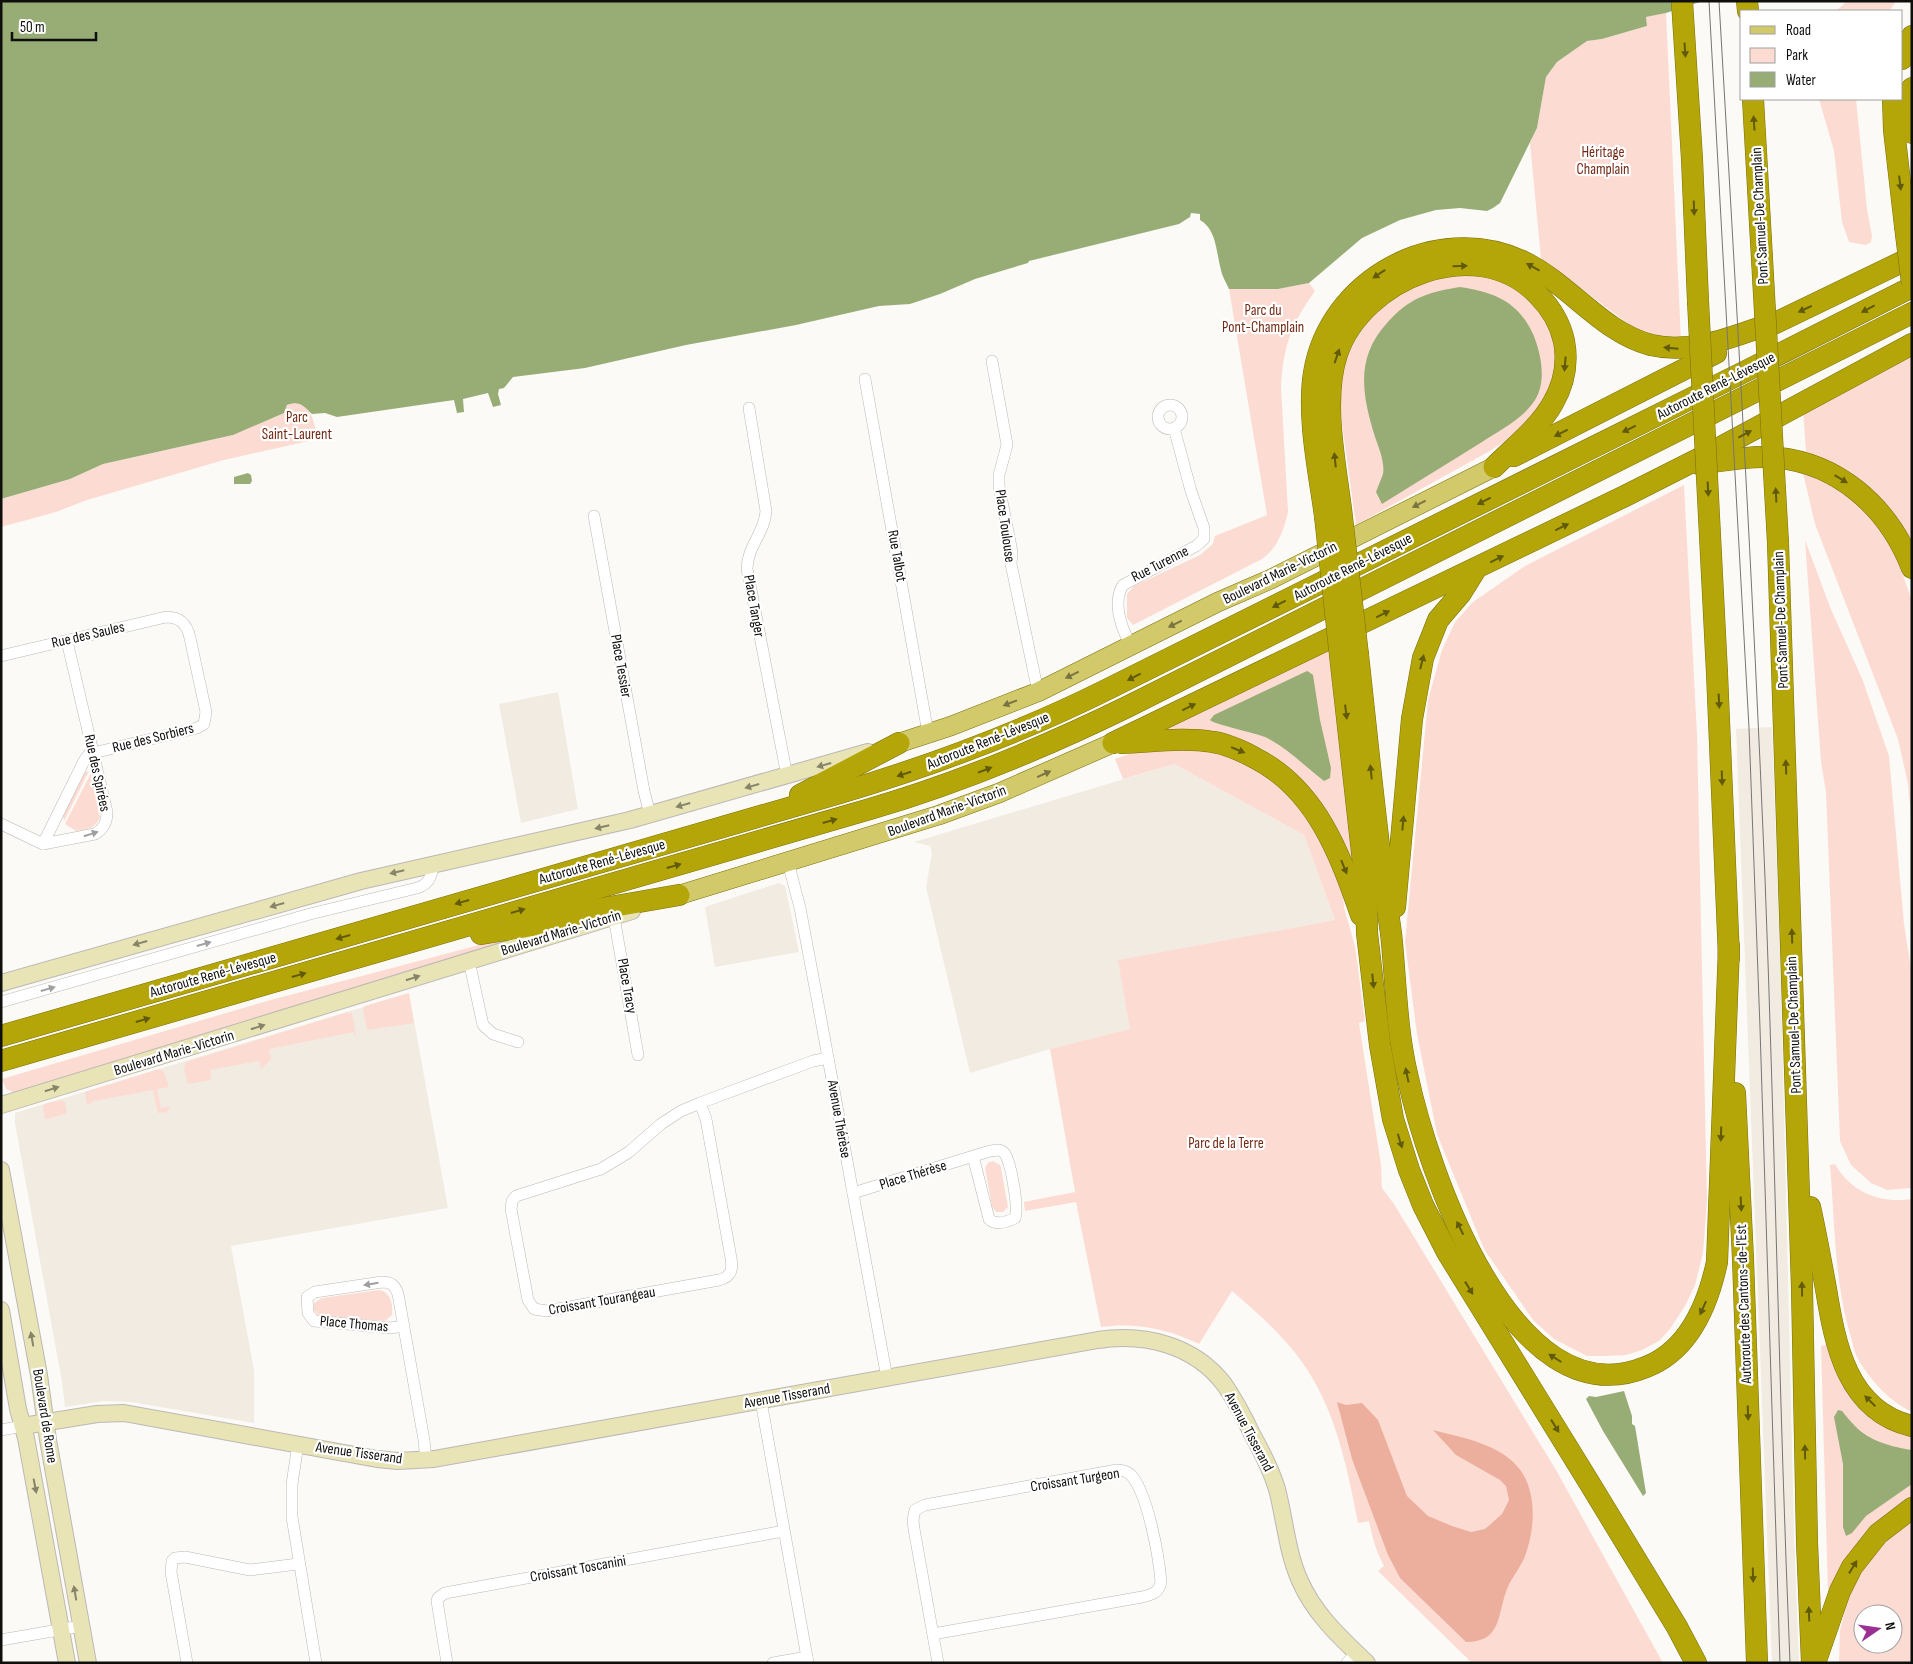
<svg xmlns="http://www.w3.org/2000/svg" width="1913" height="1664" viewBox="0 0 1913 1664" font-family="'Sofia Sans Condensed',sans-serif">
<rect width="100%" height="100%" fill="#fcfaf6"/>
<g fill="#f1ebe2">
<path d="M558,692l20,117 -57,14 -22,-119z"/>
<path d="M1772,727l9,258 13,548 5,130h-27l-36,-934z"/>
<path d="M1174,764l130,71 31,85 -216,40 12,69 -81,20 -80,24 -44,-186 6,-34 -2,-7 -16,-4z"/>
<path d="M779,883l6,3 14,66 -84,15 -10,-60z"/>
<path d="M409,993l39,215 -217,38 23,124v53l-123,-21 -27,-1 -39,6 -3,-25 -47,-259v-10z"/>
</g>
<g fill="#fcdcd2" fill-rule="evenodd">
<path d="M1847,1h49l-7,10h-53z"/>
<path d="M1666,13l15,328 -28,-4 -23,-12 -89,-66 -11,-116 7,-15 9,-51 11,-15 30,-21 15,-2 45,-13 -1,-9z"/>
<path d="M1819,99h37l11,110 5,27 -1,6 -5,3 -17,-3 -7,-20 -8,-71z"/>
<path d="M1489,275l42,19 28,49 -6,46 -36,45 -29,18 -132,73 -14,-101 -2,-32 5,-32 13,-24 18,-26 16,-14 45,-20z"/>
<path d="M1309,283l6,8c-24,34 -31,53 -34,95l7,126c-4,18 -11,37 -26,47l-129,66 -6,-7v-24l7,-8 66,-31 13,-11 2,-8 52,-21 -38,-226h49z"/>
<path d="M1912,353v187l-31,-41 -60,-40 -15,-7 -3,-42z"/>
<path d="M294,402c19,3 20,22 24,37l-94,21 -137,40 -31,12 -55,15v-28l69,-20 33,-15 130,-29z"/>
<path d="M1803,473l43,18 35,35 16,32 15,43v227l-4,-44 -10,-45 -83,-215z"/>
<path d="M1684,485l13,250 10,466 -4,52 -8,32 -10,21 -15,23 -11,12 -17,9 -16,5 -21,1h-18l-33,-17 -21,-19 -49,-71 -47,-115 -20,-100 -12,-92 23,-242 14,-50 13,-28 18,-20 52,-36z"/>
<path d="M1805,540l25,67 33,74 26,75 15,168 8,51v213l-25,2 -16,-7 -20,-18 -11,-24 -14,-349 -5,-30z"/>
<path d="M1334,646l22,231c-25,-57 -49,-115 -113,-136 -8,-3 -18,-2 -27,-3 -20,-3 -40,-5 -60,-8z"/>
<path d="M1184,746l61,13 55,41 42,82 2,26 11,38 10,75 -6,2 22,142 1,23 12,16 162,266 107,193h-191l-94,-92 6,-5c-8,-15 -12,-29 -15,-45l-11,2c-10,-52 -22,-111 -52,-155 -19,-29 -47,-54 -74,-77l-33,53c-30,-15 -65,-22 -98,-17l-25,-125 -51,9 -1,-9 51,-10 -25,-143 80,-20 -12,-69 217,-40 -31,-85 -130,-71 -51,15 -8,-20 20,-7z"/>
<path d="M89,771l-25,50 -1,-6 22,-43z"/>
<path d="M91,773l9,44c-4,11 -13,13 -24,14l-11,-7z"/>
<path d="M498,940l1,5 -484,148 -9,-4 -4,-10 265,-78z"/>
<path d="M409,993l5,30 -47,7 -4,-21 2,-3z"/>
<path d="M348,1012l4,1 5,28 -3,-9 -85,17 2,10 -10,10 -2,-8 -49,9 1,10 -23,4 -4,-15 2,-7z"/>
<path d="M159,1069l5,3 5,15 -12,2 4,19 9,-2 -3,6 -9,1 -5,-23 -59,11 -7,4 -2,-13z"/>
<path d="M60,1100l5,2 2,11 -19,6 -3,-1 -2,-10 1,-4z"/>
<path d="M993,1161l7,4 1,3 7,39 -5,5h-7l-4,-6 -7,-38 3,-5z"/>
<path d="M1835,1164c16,28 45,40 77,35v213c-23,-11 -41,-31 -54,-53 -4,-7 -5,-15 -7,-22 -17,-55 -16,-115 -21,-172z"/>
<path d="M379,1290c12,2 14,15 13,25l-7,6 -62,-4 -4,-1 -5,-6v-7l8,-5z"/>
<path d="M1830,1344l82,90v66l-84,93 -7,-247z"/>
<path d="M1912,1517v146h-73l1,-33 11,-40 17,-30 25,-30zM1863,1614h30v30h-30z"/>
</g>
<path fill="#edaf9d" d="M1337,1402l9,3 16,-2 16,17 29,76 21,20 24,10 19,6 14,-3 17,-15 7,-14 -3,-14 -6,-6 -44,-25 -23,-25c30,8 69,14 88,41 16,23 14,59 4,85 -4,11 -13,21 -18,33 -10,26 -5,53 -41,53l-66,-64 -12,-23 -36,-96z"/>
<g fill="#98ad76">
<path d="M1,1h1702l-37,12 -20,4 1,9 -45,13 -15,2 -30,21 -11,15 -9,51 -37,75 -7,5 -6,3 -27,-3 -24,2 -36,10 -38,18 -53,45 -31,6h-49c-3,-7 -7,-13 -8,-19 -5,-18 -4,-40 -21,-50v-6l-9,-1 -1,4 -11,7 -150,37 -1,2 -53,16 -35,15 -30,10 -31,2 -83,19 -110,20 -101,23 -72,9 -9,11 -5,1 -1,5 3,11 -8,2 -5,-14 -25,6 1,13 -7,1 -3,-13 -117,17 -12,-4 -13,1c-8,-8 -13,-14 -25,-9l-3,8 -51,22 -130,29 -33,15 -69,20z"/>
<path d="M1460,287c33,5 58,14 73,47 8,19 14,47 2,66 -12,19 -35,30 -53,42 -33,21 -67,41 -100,62l-6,-12c2,-6 5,-12 7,-18 2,-11 -4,-26 -8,-37 -13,-42 -20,-79 12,-114 22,-25 41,-31 73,-36z"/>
<path d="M248,473l3,2 1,6 -2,3h-16v-7z"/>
<path d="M1307,671l2,1 4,3 7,45 11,48 -1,10 -6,3c-20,-15 -36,-33 -59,-44 -10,-4 -52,-13 -55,-17l4,-5z"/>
<path d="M1624,1391l8,25v8l3,2 11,67 -3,3 -40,-65 -17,-32 3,-3 7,1z"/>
<path d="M1838,1410l4,1c4,5 8,10 13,15 14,15 37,21 57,24v34l-46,32 -14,17 -6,3 -3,-9v-63l-9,-47z"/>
</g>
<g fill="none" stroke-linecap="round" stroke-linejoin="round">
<g stroke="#bbb8b5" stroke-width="12">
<g id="street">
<path d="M992,361l15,84 -8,30v11l13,66 -1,12 27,128"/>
<path d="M865,379l63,354"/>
<circle cx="1170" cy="417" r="12"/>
<path d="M749,408l17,103c-1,21 -19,36 -19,58l40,207"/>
<path d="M594,516l50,275 6,24"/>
<path d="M1131,646c-9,-17 -19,-43 -8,-61l73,-39 8,-7v-11l-13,-37 -17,-63"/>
<path d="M1,656l165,-39c14,0 21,7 24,21l16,74 -2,12 -7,4 -108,26 -5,7 -41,83"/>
<path d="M1,824l42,20 52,-10c9,-5 12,-12 12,-22l-40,-171"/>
<path d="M788,862l12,46 17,90 70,380"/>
<path d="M614,917l24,138"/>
<path d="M469,961l14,64 10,9 25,8"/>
<path d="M1,1002l309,-88 107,-26c13,-4 14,-12 17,-24"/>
<path d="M700,1103l6,16 25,139c2,12 0,19 -12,22l-172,31 -13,-2 -6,-9 -17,-91 1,-8 4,-5 85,-27 28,-17 32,-28 20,-13 19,-8 113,-42 15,-3"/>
<path d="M853,1193l137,-42 9,-1c3,1 4,1 6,4 6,9 14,55 10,64 -8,4 -19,8 -26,1l-16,-63"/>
<path d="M404,1326l-14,2 -76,-7 -6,-8 -1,-16 8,-5 67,-10c9,0 13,3 16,12l26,146 2,20"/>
<path d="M761,1401l47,262"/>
<path d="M1,1430l22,-4"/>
<path d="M298,1444l-6,40v33l24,146"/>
<path d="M933,1634l209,-37c9,-2 17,-4 19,-15 -2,-25 -13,-88 -30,-107 -4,-4 -9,-5 -14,-5l-192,35 -10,5 -2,10 1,9 24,134"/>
<path d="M1,1640l80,-14"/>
<path d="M187,1663l-16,-91 1,-11 3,-3 10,-1 65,13 48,-6"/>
<path d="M447,1663l-10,-62 1,-3 7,-5 339,-62"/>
<path d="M773,1663l34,-6"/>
<path d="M1347,1663l9,-10"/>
</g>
</g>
<g stroke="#bbb8b5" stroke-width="18">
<g id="secondary">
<path d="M1,983l360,-102 269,-61 238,-68"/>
<path d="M1,1105l631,-194"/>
<path d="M1,1170l38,205 9,65 40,223"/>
<path d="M1,1310l17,99 8,29 41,225"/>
<path d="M23,1426l74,-12 27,-1 253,46 21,2 36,-2 664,-119c47,-7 96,5 126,44 11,16 20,33 28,50 10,18 19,36 25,55 8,31 10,63 23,92 15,34 41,57 67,82"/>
</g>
</g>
<g stroke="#7a7009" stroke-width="20">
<g id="primary">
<path d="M899,743l52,-17 87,-34 180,-90 53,-23 223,-112"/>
<path d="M679,895l260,-80 60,-22 114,-50"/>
</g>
</g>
<g stroke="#7a7009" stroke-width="22">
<g id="highway">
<path d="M1682,1l10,158 6,142"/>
<path d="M1747,1l1,10"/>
<path d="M1902,59l10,-23"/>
<path d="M1912,88l-2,26 2,19"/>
<path d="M1893,99l1,31 11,96"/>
<path d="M1763,329l149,-72"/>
<path d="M1514,456l202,-103"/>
<path d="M1699,464c23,-3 46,-8 69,-7 68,3 120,49 144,111"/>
<path d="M1341,509c-6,-47 -19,-110 -4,-155 26,-76 140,-123 201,-59 13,13 22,28 26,46 4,21 0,43 -11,62 -14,25 -39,44 -59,64"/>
<path d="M1325,516c-6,-44 -18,-99 -11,-143 15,-93 121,-152 208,-112 47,22 79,71 129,84 43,10 85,-10 125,-23"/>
<path d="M1778,543l24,745 5,254 5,121"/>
<path d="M1358,655c8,72 15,144 24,215 2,24 8,49 10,73 4,44 5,88 15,131 20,94 105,348 239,293 44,-17 62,-63 71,-105l12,-316"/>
<path d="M1341,664l25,224 1,45 13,112 13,74 16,51 14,35 24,47 140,227 90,148 19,36"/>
<path d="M1717,673l12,285"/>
<path d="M1113,743l512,-247 83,-42 204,-110"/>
<path d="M1121,743c30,-1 62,-6 92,-1 14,2 29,9 42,16 61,31 85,96 106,157"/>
<path d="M800,795l99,-52"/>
<path d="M1395,907l17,-188 11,-61 15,-38 23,-27 15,-24"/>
<path d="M481,934l54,-9 58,-15 86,-15"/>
<path d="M1,1036l839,-243c90,-27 177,-59 262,-101l646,-322 164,-83"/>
<path d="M1,1061l869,-252c89,-26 173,-61 257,-102l785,-394"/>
<path d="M1735,1093l8,166 14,404"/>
<path d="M1810,1207c6,27 11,55 16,82 9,55 21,122 86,137"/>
<path d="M1815,1663l25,-72 12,-24 26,-33 34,-26"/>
</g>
</g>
<use href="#street" stroke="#fff" stroke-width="11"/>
<use href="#secondary" stroke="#e8e4b5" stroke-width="16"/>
<use href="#primary" stroke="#d2c96b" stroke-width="19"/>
<use href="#highway" stroke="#b4a508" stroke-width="21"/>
<g stroke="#777673" stroke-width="1">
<path d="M1709,1l40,727 11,300 20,635"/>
<path d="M1719,1c17,292 34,584 46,877 10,261 14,523 25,785"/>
</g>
<g stroke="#7a7009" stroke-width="22" stroke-linecap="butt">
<g id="highway-bridge">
<path d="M1753,99l25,444"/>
<path d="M1905,226l7,57"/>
<path d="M1698,301l19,372"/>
<path d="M1341,509l17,146"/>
<path d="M1325,516l16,148"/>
</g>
</g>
<use href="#highway-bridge" stroke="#b4a508" stroke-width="21"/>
</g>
<defs><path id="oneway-solid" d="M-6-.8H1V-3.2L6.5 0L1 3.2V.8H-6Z" transform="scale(1.25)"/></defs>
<g fill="#615a0a">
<use href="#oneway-solid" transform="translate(1685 50) rotate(86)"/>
<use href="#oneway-solid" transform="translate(1754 123) rotate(-94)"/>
<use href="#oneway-solid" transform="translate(1900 183) rotate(83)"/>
<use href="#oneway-solid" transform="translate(1694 208) rotate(88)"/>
<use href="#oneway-solid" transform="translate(1460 266) rotate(-2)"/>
<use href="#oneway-solid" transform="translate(1533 267) rotate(-151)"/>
<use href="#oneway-solid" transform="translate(1379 274) rotate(146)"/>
<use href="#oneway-solid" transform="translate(1805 309) rotate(155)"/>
<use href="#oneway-solid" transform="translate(1868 309) rotate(152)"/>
<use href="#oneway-solid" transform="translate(1671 348) rotate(-175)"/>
<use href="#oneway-solid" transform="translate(1337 356) rotate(-71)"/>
<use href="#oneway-solid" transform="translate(1565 364) rotate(95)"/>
<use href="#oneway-solid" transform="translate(1629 429) rotate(154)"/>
<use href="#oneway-solid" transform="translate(1561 433) rotate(153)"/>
<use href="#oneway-solid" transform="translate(1745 434) rotate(-28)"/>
<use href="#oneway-solid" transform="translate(1335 460) rotate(-96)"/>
<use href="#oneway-solid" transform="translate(1841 479) rotate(31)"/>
<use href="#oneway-solid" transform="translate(1708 489) rotate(87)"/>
<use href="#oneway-solid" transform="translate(1776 495) rotate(-93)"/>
<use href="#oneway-solid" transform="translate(1484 501) rotate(153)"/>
<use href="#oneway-solid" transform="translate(1562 527) rotate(-26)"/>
<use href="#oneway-solid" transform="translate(1497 559) rotate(-26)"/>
<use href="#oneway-solid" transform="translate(1279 604) rotate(153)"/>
<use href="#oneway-solid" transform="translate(1383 614) rotate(-26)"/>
<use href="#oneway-solid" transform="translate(1422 662) rotate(-76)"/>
<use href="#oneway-solid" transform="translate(1134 677) rotate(153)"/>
<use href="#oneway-solid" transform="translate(1719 701) rotate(87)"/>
<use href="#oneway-solid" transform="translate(1189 707) rotate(-26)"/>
<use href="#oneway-solid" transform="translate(1346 712) rotate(83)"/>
<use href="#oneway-solid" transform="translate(1238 750) rotate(22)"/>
<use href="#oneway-solid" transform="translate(1786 767) rotate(-92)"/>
<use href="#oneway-solid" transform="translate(985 770) rotate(-21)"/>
<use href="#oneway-solid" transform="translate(1371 772) rotate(-96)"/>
<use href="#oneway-solid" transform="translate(904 774) rotate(162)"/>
<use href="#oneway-solid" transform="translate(1722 778) rotate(88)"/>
<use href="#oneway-solid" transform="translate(830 821) rotate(-16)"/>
<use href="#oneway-solid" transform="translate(1403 823) rotate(-85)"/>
<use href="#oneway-solid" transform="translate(674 866) rotate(-16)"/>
<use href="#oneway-solid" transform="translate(1344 867) rotate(68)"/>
<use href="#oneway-solid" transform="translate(462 902) rotate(164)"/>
<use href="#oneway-solid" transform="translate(518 911) rotate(-16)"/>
<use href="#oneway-solid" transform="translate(1792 936) rotate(-92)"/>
<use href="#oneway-solid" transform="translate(343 937) rotate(164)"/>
<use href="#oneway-solid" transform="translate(299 975) rotate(-16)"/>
<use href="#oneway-solid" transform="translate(1373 981) rotate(84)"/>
<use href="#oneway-solid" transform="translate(143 1020) rotate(-16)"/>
<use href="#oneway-solid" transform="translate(1407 1075) rotate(-102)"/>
<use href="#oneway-solid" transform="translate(1721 1134) rotate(92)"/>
<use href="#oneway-solid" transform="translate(1400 1141) rotate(73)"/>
<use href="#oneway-solid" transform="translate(1741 1204) rotate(87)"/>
<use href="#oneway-solid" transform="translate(1460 1228) rotate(-116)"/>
<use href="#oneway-solid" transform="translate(1469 1288) rotate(58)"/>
<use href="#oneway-solid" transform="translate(1802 1289) rotate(-91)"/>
<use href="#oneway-solid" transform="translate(1703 1308) rotate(114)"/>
<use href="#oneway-solid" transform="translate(1555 1358) rotate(-148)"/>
<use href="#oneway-solid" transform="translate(1870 1401) rotate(-136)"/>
<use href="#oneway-solid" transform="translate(1748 1413) rotate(88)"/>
<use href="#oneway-solid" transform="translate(1555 1426) rotate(58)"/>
<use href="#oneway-solid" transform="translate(1805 1452) rotate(-91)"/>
<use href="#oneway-solid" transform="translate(1853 1567) rotate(-58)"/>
<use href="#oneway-solid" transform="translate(1753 1575) rotate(88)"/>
<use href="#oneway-solid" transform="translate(1809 1614) rotate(-92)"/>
</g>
<g fill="#7a7540">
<use href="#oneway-solid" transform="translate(1419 504) rotate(153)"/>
<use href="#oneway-solid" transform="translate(1175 624) rotate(154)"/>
<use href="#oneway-solid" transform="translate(1072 675) rotate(154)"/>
<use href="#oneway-solid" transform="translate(1010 703) rotate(159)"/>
<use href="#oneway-solid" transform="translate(1044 774) rotate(-24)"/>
</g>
<g fill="#868469">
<use href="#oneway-solid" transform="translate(824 765) rotate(164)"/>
<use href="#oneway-solid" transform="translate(752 786) rotate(164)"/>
<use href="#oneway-solid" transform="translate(683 805) rotate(164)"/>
<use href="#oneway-solid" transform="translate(602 827) rotate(167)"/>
<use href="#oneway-solid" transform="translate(397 872) rotate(167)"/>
<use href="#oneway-solid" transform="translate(277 905) rotate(164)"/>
<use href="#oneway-solid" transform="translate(140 943) rotate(164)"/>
<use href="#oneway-solid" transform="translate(413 978) rotate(-17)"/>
<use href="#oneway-solid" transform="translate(258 1027) rotate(-18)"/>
<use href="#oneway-solid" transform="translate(52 1089) rotate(-17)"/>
<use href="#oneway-solid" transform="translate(32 1339) rotate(-100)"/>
<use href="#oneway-solid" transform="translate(35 1486) rotate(79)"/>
<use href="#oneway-solid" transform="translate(75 1593) rotate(-100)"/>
</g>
<g fill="#9f9f9e">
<use href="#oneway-solid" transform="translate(91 834) rotate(-17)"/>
<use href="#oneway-solid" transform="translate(204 944) rotate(-16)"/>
<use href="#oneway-solid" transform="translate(48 989) rotate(-16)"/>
<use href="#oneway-solid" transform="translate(371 1284) rotate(171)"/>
</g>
<g text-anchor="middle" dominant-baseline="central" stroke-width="4.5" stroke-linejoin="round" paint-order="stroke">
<g font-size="15" fill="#712913" stroke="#fff">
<text x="1603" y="152">Héritage<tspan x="1603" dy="17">Champlain</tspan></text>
<text x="1263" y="310">Parc du<tspan x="1263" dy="17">Pont-Champlain</tspan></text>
<text x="297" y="417">Parc<tspan x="297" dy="17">Saint-Laurent</tspan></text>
<text x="1226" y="1143">Parc de la Terre</text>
</g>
<g font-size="15" fill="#0e0e0c" stroke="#fff">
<text transform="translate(1760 216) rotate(-93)">Pont Samuel-De Champlain</text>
<text transform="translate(1716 386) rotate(-27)">Autoroute René-Lévesque</text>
<text transform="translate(1005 526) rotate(82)">Place Toulouse</text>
<text transform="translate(897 556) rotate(80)">Rue Talbot</text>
<text transform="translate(1160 564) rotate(-27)">Rue Turenne</text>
<text transform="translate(1353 567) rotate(-27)">Autoroute René-Lévesque</text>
<text transform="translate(1280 573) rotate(-26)">Boulevard Marie-Victorin</text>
<text transform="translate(754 606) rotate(80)">Place Tanger</text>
<text transform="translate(1781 620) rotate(-92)">Pont Samuel-De Champlain</text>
<text transform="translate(88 635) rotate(-13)">Rue des Saules</text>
<text transform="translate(621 666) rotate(80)">Place Tessier</text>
<text transform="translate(153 738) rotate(-14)">Rue des Sorbiers</text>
<text transform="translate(988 741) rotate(-22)">Autoroute René-Lévesque</text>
<text transform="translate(97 773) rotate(78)">Rue des Spirées</text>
<text transform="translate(947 811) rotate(-20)">Boulevard Marie-Victorin</text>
<text transform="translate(602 862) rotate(-16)">Autoroute René-Lévesque</text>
<text transform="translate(561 933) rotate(-17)">Boulevard Marie-Victorin</text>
<text transform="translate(213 975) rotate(-16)">Autoroute René-Lévesque</text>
<text transform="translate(627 986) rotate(80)">Place Tracy</text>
<text transform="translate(1794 1025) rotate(-92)">Pont Samuel-De Champlain</text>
<text transform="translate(174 1053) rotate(-17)">Boulevard Marie-Victorin</text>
<text transform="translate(839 1119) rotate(80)">Avenue Thérèse</text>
<text transform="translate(913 1175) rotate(-17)">Place Thérèse</text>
<text transform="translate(602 1301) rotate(-10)">Croissant Tourangeau</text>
<text transform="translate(1744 1304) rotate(-92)">Autoroute des Cantons-de-l'Est</text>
<text transform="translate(354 1324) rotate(5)">Place Thomas</text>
<text transform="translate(787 1396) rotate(-10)">Avenue Tisserand</text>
<text transform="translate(45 1416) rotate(81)">Boulevard de Rome</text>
<text transform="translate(1249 1432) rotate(62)">Avenue Tisserand</text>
<text transform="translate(359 1453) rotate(8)">Avenue Tisserand</text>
<text transform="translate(1075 1480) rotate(-9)">Croissant Turgeon</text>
<text transform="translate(578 1569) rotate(-10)">Croissant Toscanini</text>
</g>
</g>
<rect width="1913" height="1664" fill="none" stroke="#0e0e0c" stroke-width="5"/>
<rect x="1740" y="10" width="162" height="90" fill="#ffffff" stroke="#9f9f9e"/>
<rect x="1750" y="26" width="25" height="8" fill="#d2c96b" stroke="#9f9f9e"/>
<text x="1786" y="35" font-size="15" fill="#0e0e0c">Road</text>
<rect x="1750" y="48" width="25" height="15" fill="#fcdcd2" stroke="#9f9f9e"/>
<text x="1786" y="60" font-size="15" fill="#0e0e0c">Park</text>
<rect x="1750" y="72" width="25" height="15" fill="#98ad76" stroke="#9f9f9e"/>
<text x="1786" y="85" font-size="15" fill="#0e0e0c">Water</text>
<g transform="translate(1878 1629) rotate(77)"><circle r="24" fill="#ffffff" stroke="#9f9f9e"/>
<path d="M0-4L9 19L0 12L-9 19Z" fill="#993092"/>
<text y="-8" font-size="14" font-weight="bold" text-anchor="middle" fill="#0e0e0c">N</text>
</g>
<path d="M12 32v8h84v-8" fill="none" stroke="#0e0e0c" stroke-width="2.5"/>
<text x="20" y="32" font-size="15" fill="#0e0e0c" stroke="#ffffff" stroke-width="4" paint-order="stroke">50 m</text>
</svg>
